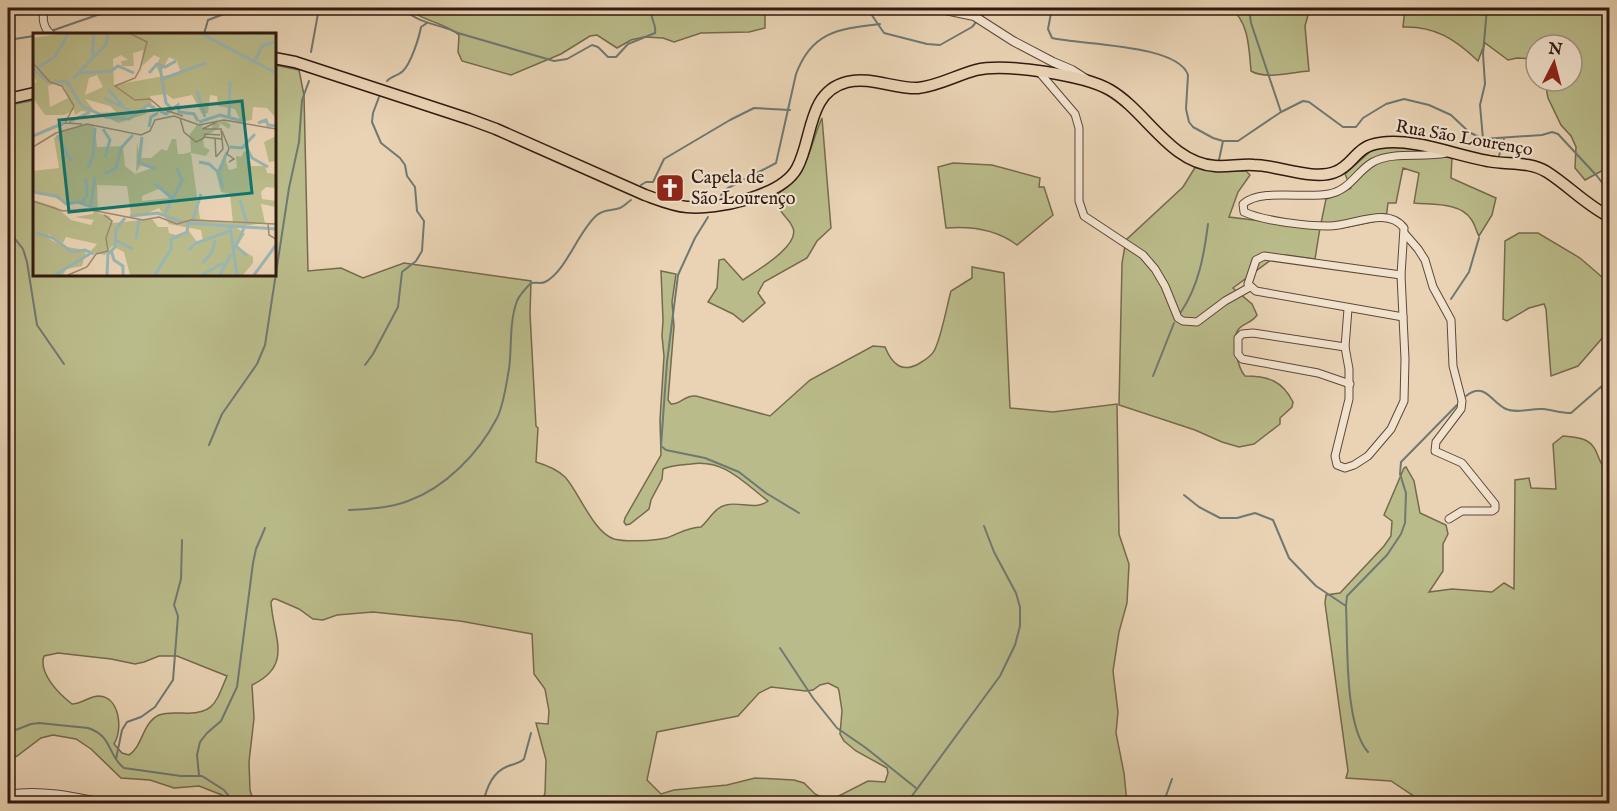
<svg xmlns="http://www.w3.org/2000/svg" width="1617" height="811" viewBox="0 0 1617 811" font-family="'IM FELL English',serif">
<rect width="100%" height="100%" fill="#e9d3b4"/>
<filter id="stains"><feTurbulence type="fractalNoise" baseFrequency=".00333" numOctaves="4"/><feColorMatrix values="0 0 0 0 .2 0 0 0 0 .09 0 0 0 0 .02 0 0 0 .5 -.17"/></filter>
<radialGradient id="worn" r=".72"><stop offset=".6" stop-color="#630" stop-opacity="0"/><stop offset="1" stop-color="#630" stop-opacity=".3"/></radialGradient>
<g fill="#babb8a" stroke="#756a4d" stroke-width="1.5" fill-rule="evenodd">
<path d="M406,8h359v20l-16,4 -48,1 -27,9 -11,-4 -19,-1 -13,3 -14,8 -20,-13 -7,1 -29,18 -50,21 -49,-14 -4,-9 1,-17c-15,-13 -37,-14 -53,-27z"/>
<path d="M1230,8h80l-5,18 4,45c-16,1 -43,9 -58,0 -2,-22 -2,-50 -21,-63z"/>
<path d="M1405,8h204v159l-24,13 -10,-12 1,-21 -5,-11 -10,-11 -13,-27 -2,-11 1,-6h25v-36h-36v14l-19,-1 -9,2 -23,-17 -7,18c-23,-22 -43,-35 -75,-34z"/>
<path d="M275,65l24,5 5,25 4,176 33,-3 22,10 41,-15 127,18 -1,33 6,112 2,2 -2,34c10,3 21,7 29,15 14,15 28,55 49,62 11,3 40,2 52,-1 12,-4 22,-11 35,-11 8,-7 14,-20 25,-22 14,-4 29,6 42,-4 -25,-19 -44,-42 -77,-37 -10,1 -19,1 -28,5l-1,10 -11,21 -2,9 -19,15 -4,1 -2,-3 1,-4 36,-63 -1,-35 4,-64 -2,-20 1,-16 -2,-49 15,3 -4,28 2,24 -6,74 3,4c12,0 12,-9 25,-8l74,20 40,-36 63,-34 12,1c7,17 17,27 35,16 5,-3 12,-8 14,-12 7,-12 13,-46 17,-60l21,-13v-11l32,6 6,135 43,4 64,-8 2,130 10,30 -2,39 -8,29 -6,39 5,41 -2,21 8,40 3,30h-586l4,-10 1,-33 -10,-37 12,1 1,-13 -4,-22 -11,-15 -2,-40 -72,-13 -87,-9 -36,3 -14,5 -10,-1 -14,-10 -23,-10h-3l-2,3c2,35 23,63 -19,83l2,33 -5,44 1,28 4,13h-26l-2,-5 -4,-3 -23,-9 -25,2 -24,-8 -29,-2 -30,-29 -15,-10 -23,-4 -12,3 -24,18 -9,3v-542l2,-11 -2,-31v-72l26,-4v175h240zM58,653l53,6 24,5 9,-2 15,-6h18l50,20c-11,25 -12,39 -44,37 -8,0 -16,-1 -24,2 -17,8 -16,31 -30,40l-7,-2 -8,-9c9,-14 6,-47 -15,-48 -10,0 -17,8 -27,8 -13,-10 -34,-31 -28,-48zM828,683l10,5 1,3 3,20 -2,23 4,7 12,10 31,17 1,5 -3,9 -17,-1 -39,20 -14,-7 -11,-11 -10,-3 -39,-2 -28,7 -53,5 -13,4 -14,-14 10,-48 81,-16 21,-23 12,-6 35,4 7,-1 7,-5z"/>
<path d="M822,118l9,110 -14,13 -10,17 -43,24 -6,11 7,10 -22,19 -10,-8 -25,-12 9,-14 2,-28 5,-1 19,21c13,-9 57,-34 50,-52 -6,-15 -16,-11 -15,-34 33,-24 29,-42 44,-76z"/>
<path d="M1390,146l22,1 40,10 -1,21 45,20 -4,17 -13,21c-3,-5 -4,-12 -8,-17 -11,-17 -39,-14 -57,-16l5,-30 -16,-5 -7,35h-8l-2,16 -44,9h-22l-5,31 -29,-4 -15,5 -38,28 19,16 5,11c-5,8 -14,8 -19,15 -7,10 0,38 7,46 22,0 37,4 48,26l-1,5 -12,11v6l-26,20 -15,3 -17,-5 -27,-12 -76,-25 3,-142 4,-23 57,-53 13,-21 17,5h33l4,4 -12,17 -9,25 91,11 6,-29 12,-4 13,-7 -6,-14 27,-24z"/>
<path d="M953,163l39,2 48,13 -1,9h5l9,28 -36,30c-21,-16 -46,-19 -71,-17l-8,-61z"/>
<path d="M1519,233h19l42,25 29,25v42l-5,11 -26,30 -27,10 -5,-67 -2,-5 -15,4 -22,13 -4,-2 2,-78z"/>
<path d="M1563,436c7,1 17,1 24,5 13,7 9,23 22,30v332h-188v-2l-30,-20 -45,-3 2,-7 -23,-168 1,-8 14,-2 44,-47 7,-10 1,-15 -8,-6 20,-47 2,-1 8,14 6,32 26,12 2,9 -5,10v27l-14,21 23,-3 40,3 12,-9 10,6 1,-109 14,-2 2,10 25,1 -3,-45z"/>
</g>
<g fill="none" stroke-linecap="round" stroke-linejoin="round">
<g stroke="#6f7872" stroke-width="2">
<path d="M403,8c13,15 37,16 55,25l96,28 13,-2 25,-14 6,2 10,10h8l12,-13 27,-11c2,-9 -6,-16 -4,-25"/>
<path d="M867,8l17,25 43,11 13,1 32,-18 5,-6"/>
<path d="M1052,8l-4,21 4,9c29,7 126,6 136,37l-2,34 3,13 4,5 20,11 10,3h15l43,-29 22,-11 6,1 34,25h13l7,-9 23,-14 18,-5 25,6 22,10 18,17 14,7 59,-4 10,-3 6,2 39,42 13,17"/>
<path d="M1249,8l2,15 30,89"/>
<path d="M981,17l8,-9"/>
<path d="M51,31l52,-18 22,-1 7,-4"/>
<path d="M204,34l4,-14 16,-6v-6"/>
<path d="M8,40l26,-4"/>
<path d="M311,52l8,-44"/>
<path d="M387,81c4,-5 11,-5 16,-10 8,-8 16,-33 18,-44l6,-4"/>
<path d="M8,105l26,-5"/>
<path d="M1483,139l-3,-34 5,-21 -2,-30 4,-46"/>
<path d="M1499,156l5,-18"/>
<path d="M1219,160l4,-19"/>
<path d="M641,185l5,-3h7l11,-23 66,-39 24,-12 36,2"/>
<path d="M721,195l7,-7 48,-25 20,-89c16,-43 43,-45 84,-50"/>
<path d="M708,217l-13,21 -17,37 -11,87 -6,84 5,4 39,8 34,14 27,21 33,20"/>
<path d="M8,230l15,19 4,13 10,63 27,39"/>
<path d="M1451,299l18,-27 10,-34"/>
<path d="M1181,312c18,-27 23,-57 27,-88"/>
<path d="M365,365l8,-11 25,-47 4,-35 14,-11 6,-10 2,-30 -7,-10 -2,-24 -8,-11 -2,-11 -5,-7 -19,-15 -9,-21 1,-9 6,-16"/>
<path d="M1153,376l21,-53"/>
<path d="M1602,388l8,35"/>
<path d="M1466,396c19,-15 25,6 40,13 11,5 25,-1 37,0 10,1 18,4 28,4l39,-34"/>
<path d="M209,445l13,-31 35,-50 8,-19 24,-157 10,-46 3,-42 7,-19"/>
<path d="M1184,495l15,12 21,11h17l18,-5 18,7 16,38 27,28 30,20"/>
<path d="M349,510c20,-1 41,-2 59,-9 37,-13 71,-48 89,-83 7,-14 9,-33 12,-49 3,-21 0,-47 8,-68 3,-7 9,-13 14,-18 5,-1 10,1 14,-1 21,-10 33,-51 52,-67 7,-6 15,-4 23,-7 3,-1 8,-6 11,-8"/>
<path d="M780,648l33,50 24,30 29,20 50,40"/>
<path d="M8,733l23,-9 8,-1 49,5c25,8 19,27 36,40l57,8h21l22,14 11,14"/>
<path d="M1368,752c-24,-27 -20,-109 -22,-146l1,-10 40,-41 14,-21 4,-11 1,-30 -6,-19 1,-12 56,-57"/>
<path d="M116,759l6,-29 5,-8 14,-5 14,-10 18,-27 5,-64 -4,-11 7,-26 1,-39"/>
<path d="M199,775l-2,-20 3,-13 7,-9 14,-12 16,-34 16,-124 3,-14 9,-21"/>
<path d="M483,804c3,-15 9,-31 23,-37 6,-3 13,-3 18,-8l7,-26"/>
<path d="M906,804l94,-128 15,-31 5,-19v-19l-4,-14 -22,-41 -10,-26"/>
<path d="M1163,804l9,-25"/>
</g>
<g stroke="#5e4839" stroke-width="9">
<g id="minor">
<path d="M46,8c-5,8 -3,20 5,26"/>
<path d="M1040,73l35,41 4,14v73l5,15 59,39 12,14 10,17 13,32 5,3 14,1 28,-21 25,-14"/>
<path d="M1405,234l13,15 7,11 8,27 18,33 2,46 9,35 -1,8 -25,33 -1,9 27,12 33,41v5l-3,2h-30l-13,8"/>
<path d="M1401,275l-137,-19 -8,4 -8,24 8,7 147,26"/>
<path d="M1348,309l-3,38 4,22v30l-14,57 2,9 8,3 9,-3 14,-9 23,-27 13,-28 1,-42 -4,-84 3,-47c-17,-23 -53,-1 -76,-2 -22,0 -64,-5 -84,-14l-1,-8c18,-16 63,-5 86,-10 21,-4 27,-22 44,-32 21,-11 50,-4 73,-9"/>
<path d="M1345,347l-92,-14 -11,1 -4,4v16l4,5 76,14 32,11"/>
</g>
</g>
<g stroke="#5e4839" stroke-width="10">
<g id="tertiary">
<path d="M936,8l38,8 39,25 40,21 19,8 14,9"/>
<path d="M8,795c32,-6 67,2 99,9"/>
<path d="M130,804l18,-3 11,3"/>
</g>
</g>
<g stroke="#301a10" stroke-width="13">
<g id="primary">
<path d="M274,58l21,4 174,57 27,10 149,66c14,5 28,11 42,12 30,3 95,-11 110,-39 16,-29 10,-76 50,-86 23,-6 48,7 71,6 20,-2 39,-13 58,-18 29,-7 108,5 134,20 36,21 60,73 105,76 13,1 26,-2 39,-1 23,0 59,16 81,7 19,-7 20,-26 45,-29 35,-5 74,12 108,18 20,4 41,0 59,11 22,14 39,33 63,45"/>
<path d="M8,99l26,-6"/>
</g>
</g>
<use href="#minor" stroke="#f1e2ce" stroke-width="7"/>
<use href="#tertiary" stroke="#f1e2ce" stroke-width="8"/>
<use href="#primary" stroke="#e9d3b4" stroke-width="10"/>
</g>
<defs>
<g id="church-square" transform="scale(1.5)"><rect x="-9" y="-9" width="18" height="18" rx="4" fill="#8f2418" stroke="#f1e2ce"/><path d="M-1.2-6h2.4v3.5h3.3v2.4h-3.3V6h-2.4V-.1h-3.3v-2.4h3.3Z" fill="#fff"/></g>
</defs>
<g fill-rule="evenodd">
<use href="#church-square" x="670" y="188"/>
</g>
<g text-anchor="middle" dominant-baseline="central" stroke-width="4.5" stroke-linejoin="round" paint-order="stroke">
<g font-size="18" fill="#301a10" stroke="#f1e2ce">
<text transform="translate(1464 139) rotate(10)">Rua São Lourenço</text>
</g>
<g font-size="18" fill="#301a10" stroke="#f1e2ce" text-anchor="start">
<text x="691" y="178">Capela de<tspan x="691" dy="21">São Lourenço</tspan></text>
</g>
</g>
<g transform="translate(33 33)">
<rect width="243" height="243" fill="#e9d3b4"/>
<path d="M27,1h216v84l-9,-10 -14,-1 -1,13 -11,2 -6,-13 -17,-3 -1,-10 -7,-1 -2,18 -6,1 -10,-19 -19,4 -7,-5 -16,2 2,10 -6,1v7l-28,9 -19,-10 17,-1 -6,-6 -25,-7 11,14 -15,-2 -6,4 -1,-5 -10,5h-19l-12,-17v-15l4,-1 -4,-6v-38zM110,17l-1,16 12,-11 6,3 -4,8 4,8 9,-17 8,4 4,12 -67,12 -1,-26 8,-4 7,5 -7,1 1,5h12l-1,-13zM64,42l6,12 -18,8 4,-17zM21,51l10,3 4,11 -18,9 -2,-21zM192,88l6,4 -2,4 -9,-6 -1,5 -16,10 1,9 6,3 -4,6 -15,-3 9,66 33,4 -3,-29 -9,-2 -5,-19 8,-17 5,14 8,-2 -1,-12 5,1 3,-6 5,2 2,13h14l2,7 9,1v14l-10,-1 -5,5 1,7 14,2v6l-15,-3 4,19 -29,4 9,7 -8,12 16,11v6l-10,12h-113l-6,-23 -12,-6 -7,9 -19,-4 -4,15 -16,3 -3,6h-30v-75l23,7 15,13 20,5 3,-5 -19,-3 18,-3 1,-6 -20,-5 -6,3 -12,-8 -23,-5v-22l26,-3 -5,-30 4,-2 4,9 -2,-13 28,-8 7,3 2,20 26,-1 2,20 10,8 17,-6 -11,-3 -5,7 1,-29 3,15h11l11,-9 5,2 5,-12h4l2,15h5l8,-2 -1,-18 7,-9h6l-2,5h10l2,-6zM64,152l30,1 4,29 15,-1 13,-6 10,16 32,6 2,11 -6,1 -8,-11 -13,4 -7,-2 -1,-6h-10l-6,-8 -39,4 -4,-7 -11,-3zM128,155l8,10 -27,3v-5zM15,201l15,9 3,-6 31,7 -6,7 -29,-5 -16,-9zM243,103v25l-7,1 -5,-20z" fill="#babb8a" fill-rule="evenodd"/>
<path fill="none" stroke="#99b6b4" stroke-width="3" d="M169,1l74,39M59,24l2,-23M221,30l8,-17 13,-4M5,34l17,-10 13,-23M127,34l6,36 5,5M0,36l16,13M48,40l30,-2 7,-5 16,7M116,40l8,-9 8,3 11,-6M40,46l33,-35 2,-10M129,46l44,-16M21,48l13,1 15,24 24,11 23,2 19,-14 7,3M75,56l15,17M164,58l8,26M71,65l29,14M123,76l10,5 12,-9 1,7 15,2 4,7M196,85l1,-37M36,89l21,-10M166,89l21,-7 22,6M225,90l8,-3 2,5 8,1M116,94l2,-10 7,-4M70,96l7,11 -5,17M24,102l14,26M0,103l31,-13M109,104l-3,26 17,6M212,112l7,13 16,9M197,114l12,1 13,-14M166,129l10,2 9,8M55,135l5,-12 2,-28M72,141l11,-6 5,-20 12,-13M122,151l17,14M190,156l-4,-17 8,-20M0,159l24,4 9,8 13,-2 20,8M207,167l7,23M48,171l6,-9 -1,-16M58,172l4,-28M132,180l17,-32 -5,-13M97,183l28,-3 24,9M160,186l8,-25M153,190l90,6M197,193l7,49M211,195l-8,18 11,10M3,200l17,5 19,14 13,-2 9,4M103,206l3,-19M82,207l18,9M78,217l3,10 9,6v9M156,217l7,-7 34,-12M170,230l9,-11 3,-12M22,242l36,-22M74,242l1,-21 7,-7 1,-18 9,-11M122,242l16,-26v-10l16,-7 1,-8M169,242l21,-12M187,242l11,-21M221,242l22,-30"/>
<path fill="none" stroke="#9f8972" stroke-width="1.5" d="M98,1l16,8 -7,27 -5,9 -20,8 20,14 15,-1 12,10 21,7M0,30l17,19 12,4 12,20 -9,17 17,1M147,85l4,14 12,10 8,-4M189,98l7,17 -2,6 7,5 -5,3M187,102l-15,-1 -1,3 18,2M182,106l1,18M0,114l23,-14 31,-9 54,11 9,-4 5,-11 19,-4 25,9 25,-5 52,9M183,124l7,-8 -2,-20h-19l15,-7M0,168l30,10 23,-2 57,11 16,-3 18,7 14,-4 85,4M235,190l1,12 7,4M35,242l19,-8 9,-13 12,-3 -2,-13 6,-17 -8,-6"/>
<path fill="#0f766e" fill-opacity="0.15" stroke="#0f766e" stroke-width="3" d="M209,68l10,92 -183,19 -10,-92z"/>
<rect width="243" height="243" fill="none" stroke="#301a10" stroke-width="3"/>
</g>
<rect width="1617" height="811" fill="none" stroke="#e9d3b4" stroke-width="30"/>
<rect x="9" y="9" width="1599" height="793" fill="none" stroke="#301a10" stroke-width="3"/>
<rect x="15" y="15" width="1587" height="781" fill="none" stroke="#301a10" stroke-width="1.5"/>
<g transform="translate(1554 63) rotate(6)"><circle r="28" fill="#f1e2ce" stroke="#a49282" stroke-width="1.5"/>
<path d="M0-4.5L10 22L0 15L-10 22Z" fill="#8f2418"/>
<text y="-9" font-size="16" font-weight="bold" text-anchor="middle" fill="#301a10">N</text>
</g>
<rect width="100%" height="100%" filter="url(#stains)"/>
<rect width="100%" height="100%" fill="url(#worn)"/>
</svg>
